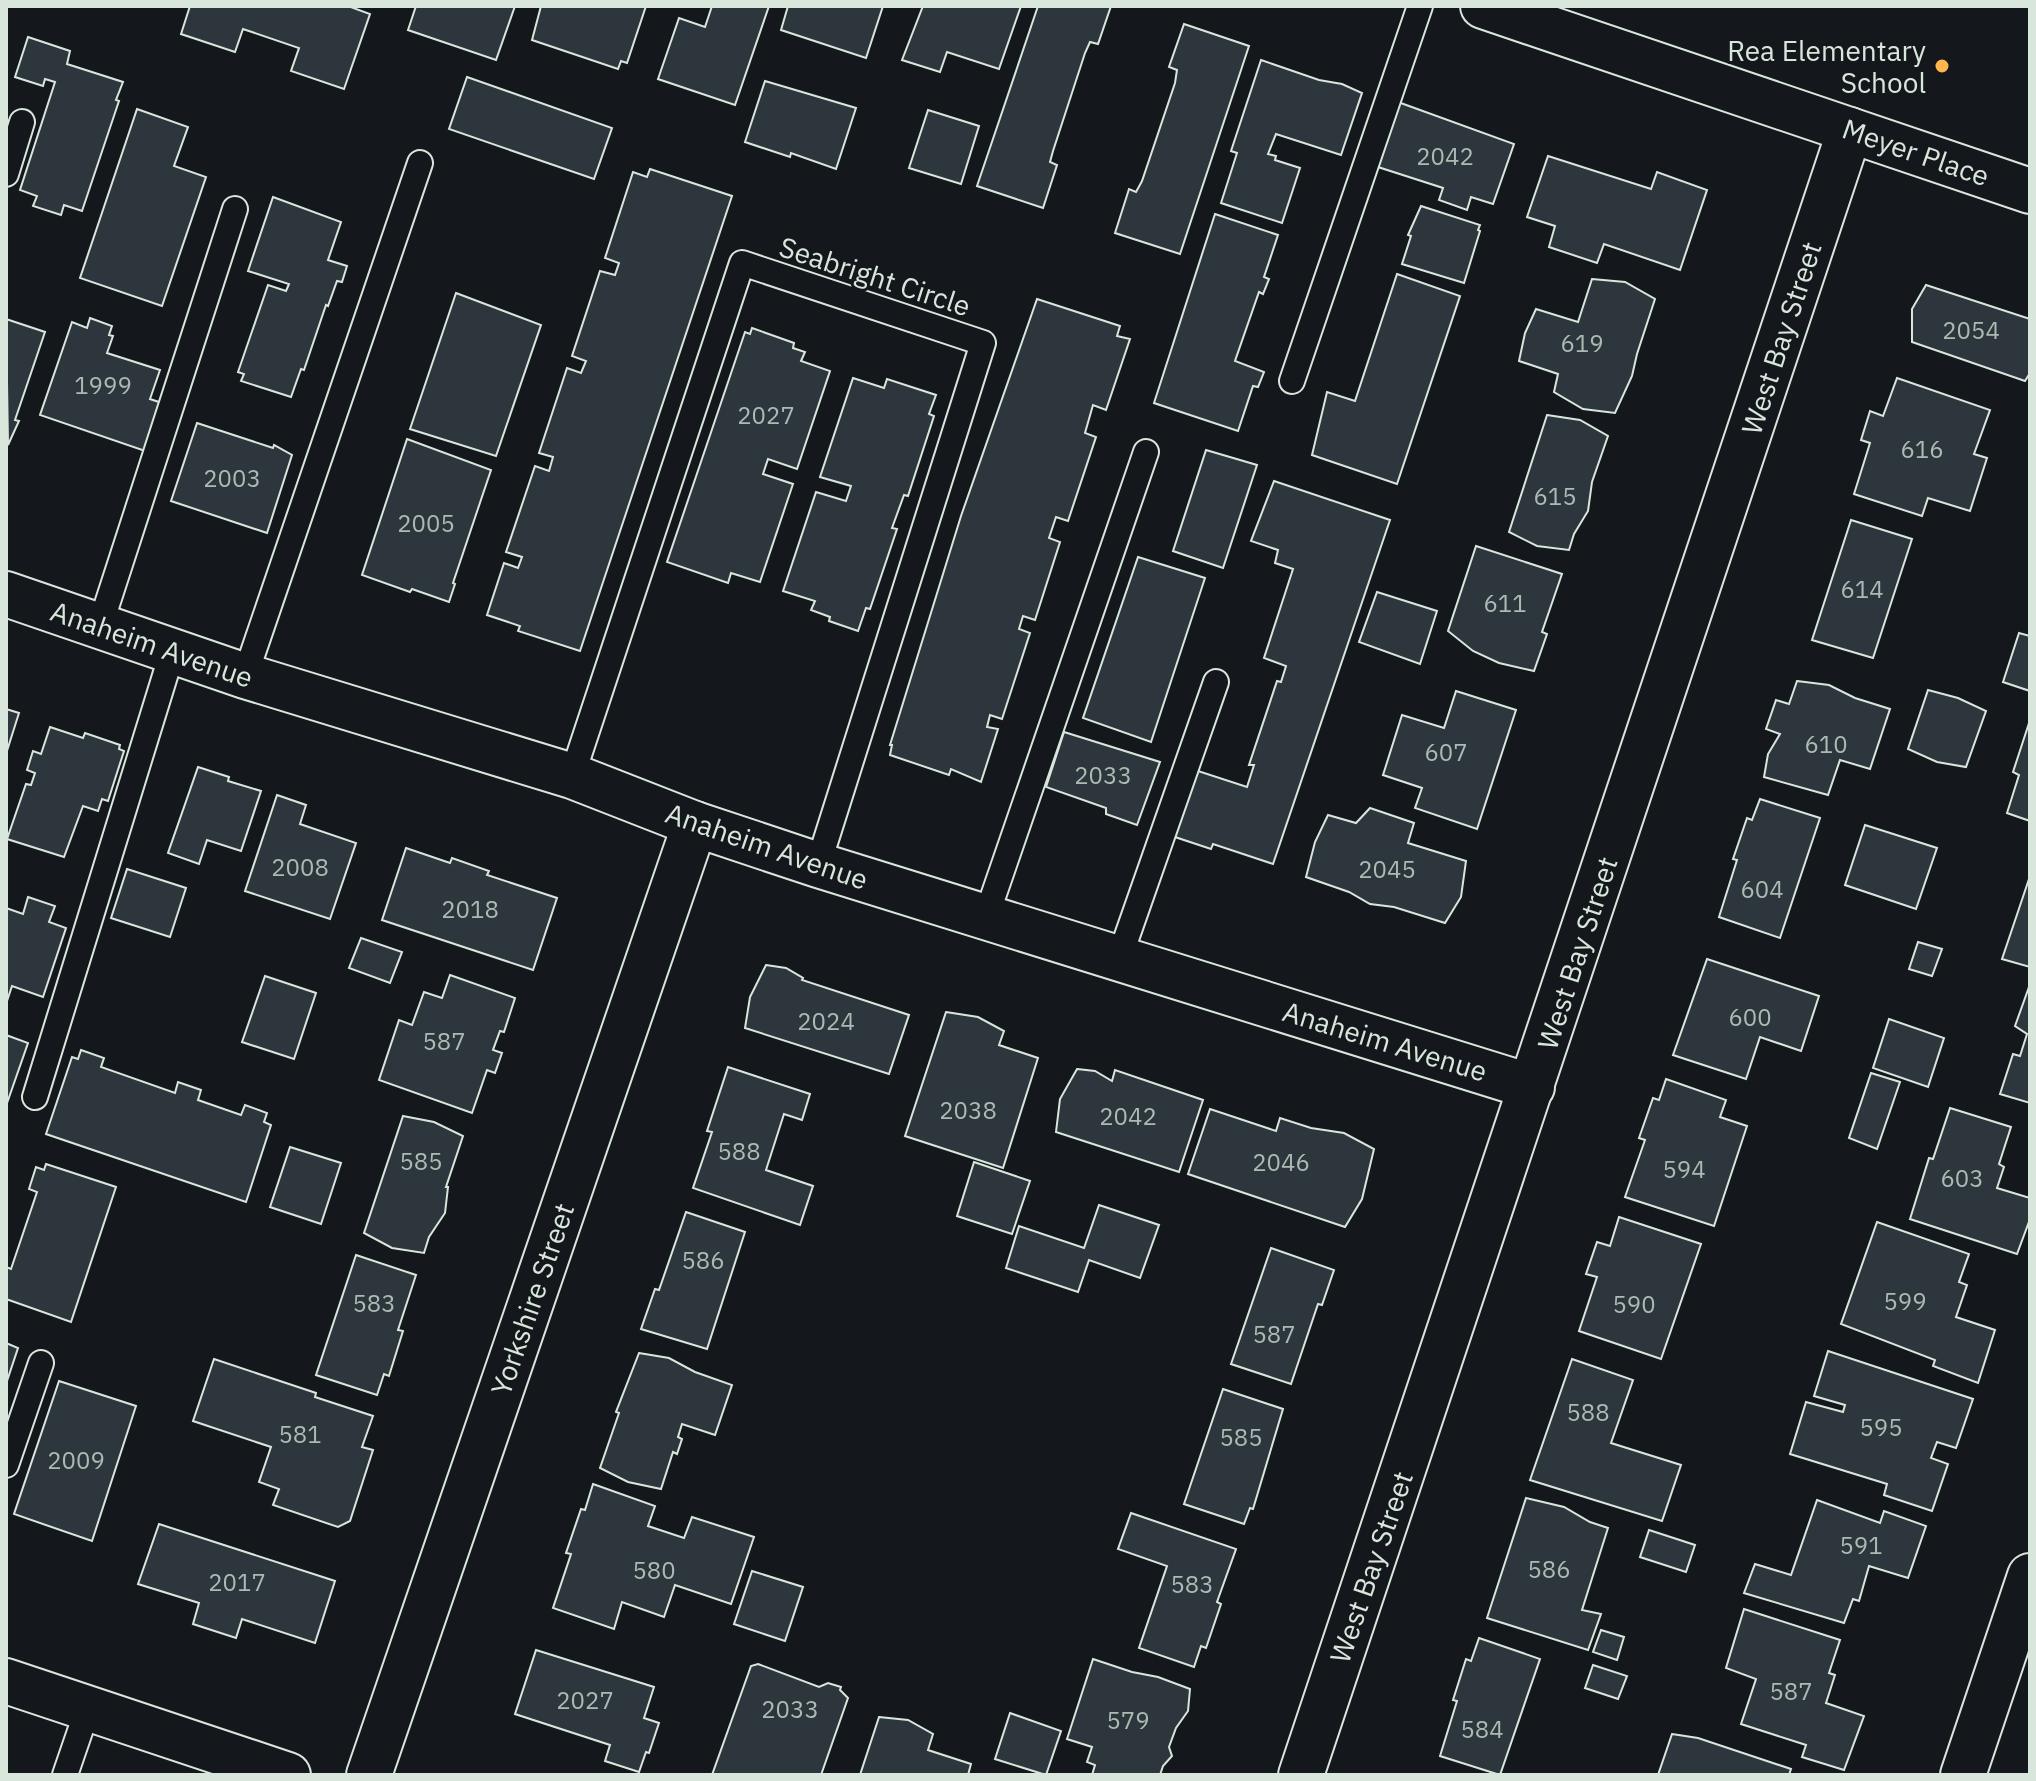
<svg xmlns="http://www.w3.org/2000/svg" width="2036" height="1781" viewBox="0 0 2036 1781" font-family="'IBM Plex Sans',sans-serif">
<rect width="100%" height="100%" fill="#14181c"/>
<g fill="#2c363c" stroke="#d8e6dc" stroke-width="2">
<path d="M190,6h158l22,8 -26,75 -53,-18 8,-23 -56,-19 -8,23 -54,-18z"/>
<path d="M416,6h99l-19,54 -88,-30z"/>
<path d="M541,6h105l-19,57 -6,-2 -3,8 -86,-29z"/>
<path d="M712,6h57l-34,99 -77,-26 21,-61 26,9z"/>
<path d="M788,6h95l-17,52 -85,-28z"/>
<path d="M923,6h98l-22,63 -52,-17 -7,20 -38,-12z"/>
<path d="M1038,6h73l-13,38 -8,-2 -5,11 -32,98 -3,11 7,3 -14,43 -66,-22z"/>
<path d="M1184,24l65,22 -69,208 -65,-21 14,-44 7,3 6,-11 33,-98 2,-13 -8,-3z"/>
<path d="M28,37l42,14 -3,13 56,18 -7,18 3,1 -37,110 -18,-6 -3,10 -28,-9 4,-10 -17,-6 35,-108 -10,-3 -2,7 -28,-9z"/>
<path d="M1261,60l58,20 23,4 20,9 -21,62 -65,-21 -8,20 8,2 -1,4 25,8 -18,55 -61,-20 16,-50 -6,-2z"/>
<path d="M467,77l145,51 -18,51 -145,-50z"/>
<path d="M765,81l91,27 -20,61 -45,-16 -1,4 -45,-15z"/>
<path d="M1398,102l116,42 -21,60 -22,-7 -4,13 -28,-10 4,-12 -65,-21z"/>
<path d="M137,109l51,18 -14,39 32,11 -44,129 -82,-28z"/>
<path d="M928,110l51,16 -18,58 -52,-16z"/>
<path d="M1548,156l103,33 6,-17 50,18 -27,80 -76,-26 -7,19 -48,-16 6,-21 -28,-9z"/>
<path d="M650,169l82,27 -152,455 -62,-20 2,-5 -33,-11 17,-52 14,5 4,-11 -16,-5 29,-86 14,5 4,-14 -14,-4 28,-85 14,5 5,-12 -14,-5 28,-85 15,4 4,-12 -14,-5 28,-86 14,5z"/>
<path d="M273,197l68,25 -13,38 19,6 -5,16 -5,-1 -9,25 -2,-1 -22,65 -3,-1 -10,28 -50,-16 3,-7 -6,-2 30,-87 18,6 3,-7 -41,-13z"/>
<path d="M1421,206l59,19 -2,5 2,1 -16,52 -62,-19 9,-28 -3,-1z"/>
<path d="M1215,214l63,21 -14,42 5,2 -6,15 -4,-2 -24,69 29,11 -6,15 -5,-1 -15,45 -84,-28z"/>
<path d="M1397,274l63,22 -63,188 -85,-29 15,-63 28,9z"/>
<path d="M1592,279l33,3 30,17 -18,55 -5,22 -17,37 -32,-4 -29,-17 4,-18 -39,-13 6,-28 11,-24 42,13z"/>
<path d="M1926,285l104,34v54l-5,8 -113,-39v-33z"/>
<path d="M456,293l85,32 -45,131 -86,-27z"/>
<path d="M1037,299l83,27 -3,10 13,3 -24,71 -13,-5 -8,28 11,4 -28,84 -12,-4 -7,21 11,4 -25,78 -12,-4 -4,13 11,4 -28,86 -12,-4 -3,12 11,2 -17,53 -30,-13 -2,6 -59,-20 2,-10h-2l71,-229z"/>
<path d="M90,318l22,8 -3,9 4,1 -6,17 53,17 -10,29 18,6 -17,48 -111,-38 32,-93 15,6z"/>
<path d="M6,319l39,13 -30,88 4,1 -11,24z"/>
<path d="M752,328l42,15 -1,5 12,4 -4,9 29,10 -33,98 -29,-10 -5,15 30,10 -33,98 -29,-9 -3,10 -61,-21 78,-230 5,2z"/>
<path d="M853,378l31,10 3,-9 49,16 -7,19 5,2 -26,80 -4,-1 -12,33 5,1 -27,80 -4,-1 -8,23 -29,-10 1,-4 -19,-7 4,-9 -32,-10 33,-99 30,9 5,-15 -31,-9z"/>
<path d="M1897,378l93,32 -16,44 13,4 -17,53 -42,-13 -6,18 -68,-22 16,-51 -9,-3 9,-29 13,5z"/>
<path d="M1547,415l33,5 28,16 -16,46 -4,29 -14,23 -5,16 -32,-4 -28,-14z"/>
<path d="M197,423l76,25 1,-3 18,10 -25,78 -96,-32z"/>
<path d="M407,439l84,31 -38,113 2,1 -6,18 -37,-13 -2,3 -48,-17z"/>
<path d="M1206,450l51,15 -34,103 -50,-17z"/>
<path d="M1274,481l116,39 -117,344 -60,-20 -2,5 -39,-13 23,-66 52,17 7,-22h-5l28,-84 4,1 5,-16 -22,-8 29,-89 -18,-6 3,-13 -27,-9z"/>
<path d="M1851,520l61,19 -39,119 -61,-18z"/>
<path d="M1476,546l86,28 -20,58 5,2 -13,37 -35,-8 -26,-12 -25,-20z"/>
<path d="M1138,557l67,21 -54,164 -68,-24z"/>
<path d="M1377,592l60,19 -17,53 -61,-22z"/>
<path d="M2019,633l11,3v55l-27,-9z"/>
<path d="M1797,681l32,4 26,13 35,11 -20,60 -30,-9 -12,35 -64,-18 4,-23 12,-20 -14,-5 10,-29 13,4z"/>
<path d="M1928,690l30,8 28,13 -20,56 -29,-5 -29,-13z"/>
<path d="M1456,691l60,19 -39,119 -62,-21 7,-20 -39,-13 19,-60 42,13z"/>
<path d="M6,709l13,4 -13,41z"/>
<path d="M2030,720v101l-23,-8 12,-38 -6,-3z"/>
<path d="M50,727l33,11 2,-5 35,12 -1,4 5,2 -16,50 -6,-2 -4,12 -15,-5 -19,51 -57,-18 19,-55 5,1 4,-12 -8,-3 6,-19 8,3z"/>
<path d="M1064,732l96,30 -23,63 -31,-11v-6l-60,-21z"/>
<path d="M198,767l31,10 -1,4 33,10 -20,60 -34,-11 -8,24 -31,-11z"/>
<path d="M277,795l29,10 -6,19 56,19 -26,76 -85,-28z"/>
<path d="M1760,799l60,19 -40,120 -61,-21 18,-57 -4,-1 14,-41 5,2z"/>
<path d="M1370,808l44,15 -6,20 58,18 -5,36 -16,26 -51,-16 -24,-3 -21,-12 -43,-15 9,-35 13,-27 28,8z"/>
<path d="M1865,825l72,23 -21,61 -71,-24z"/>
<path d="M406,848l44,15 2,-5 37,13 -2,4 70,23 -24,72 -151,-50z"/>
<path d="M127,869l59,19 -16,49 -59,-19z"/>
<path d="M2030,876v91l-28,-8z"/>
<path d="M28,897l27,9 -6,16 17,6 -23,69 -31,-11 -6,18v-96l17,6z"/>
<path d="M361,938l41,14 -12,31 -41,-15z"/>
<path d="M1918,942l24,7 -10,27 -23,-7z"/>
<path d="M1707,959l112,37 -18,55 -41,-14 -14,42 -73,-24z"/>
<path d="M766,965l20,3 17,10 -1,2 107,35 -20,59 -144,-46 5,-31z"/>
<path d="M450,975l65,23 -11,34 -4,-1 -7,19 9,3 -7,20 -8,-3 -15,43 -93,-33 20,-60 13,5 12,-33 18,6z"/>
<path d="M265,976l51,17 -22,66 -52,-17z"/>
<path d="M2029,987h1v116l-30,-9 13,-40 7,2 7,-22 -12,-8z"/>
<path d="M946,1012l32,5 26,14 -5,14 39,13 -35,110 -98,-32z"/>
<path d="M1889,1019l55,19 -16,49 -55,-19z"/>
<path d="M6,1035l22,8 -22,63z"/>
<path d="M81,1050l23,8 -3,9 74,26 3,-11 23,8 -3,10 43,15 4,-10 22,8 -3,9 7,3 -25,77 -200,-68 26,-77 6,2z"/>
<path d="M728,1067l82,27 -8,26 -18,-6 -18,56 47,16 -13,39 -107,-37 19,-56 -5,-1z"/>
<path d="M1077,1069l18,2 17,10 3,-11 88,30 -24,72 -123,-40 4,-33z"/>
<path d="M1871,1073l29,9 -23,67 -28,-11z"/>
<path d="M1666,1079l60,21 -6,17 27,9 -33,100 -89,-29 20,-57 -6,-2 14,-40 6,2z"/>
<path d="M1950,1108l61,19 -12,37 5,3 -7,21 33,10v21l-13,35 -107,-35 19,-61 4,1z"/>
<path d="M1210,1109l66,22 4,-13 31,10 33,5 30,16 -12,50 -17,28 -157,-53z"/>
<path d="M403,1116l31,6 29,14 -17,51h2l-3,26 -16,24 -5,16 -32,-5 -28,-15z"/>
<path d="M290,1147l51,16 -20,61 -51,-17z"/>
<path d="M974,1162l56,19 -18,53 -55,-18z"/>
<path d="M46,1164l70,23 -45,135 -65,-23v-32l5,2 26,-77 -8,-3 7,-22 8,3z"/>
<path d="M1099,1205l60,20 -19,53 -51,-18 -11,32 -72,-24 13,-42 65,22z"/>
<path d="M686,1212l59,20 -38,117 -66,-20 14,-40 4,1z"/>
<path d="M1619,1217l82,27 -40,115 -82,-28 18,-54 -11,-3 11,-32 13,4z"/>
<path d="M1877,1222l92,32 -10,28 8,3 -11,32 39,13 -17,53 -45,-17 2,-6 -94,-36z"/>
<path d="M1271,1248l63,22 -12,35 -4,-1 -27,80 -60,-20z"/>
<path d="M356,1255l60,20 -18,55 5,1 -14,45 -5,-2 -7,21 -61,-20z"/>
<path d="M6,1343l12,5 -12,36z"/>
<path d="M1828,1351l145,48 -17,49 -19,-6 -6,16 17,6 -16,47 -48,-16 3,-11 -97,-30 16,-52 37,10 2,-7 -31,-9z"/>
<path d="M639,1353l30,5 26,14 37,13 -17,50 -33,-11 -4,13 4,2 -5,15 -4,-2 -12,37 -33,-7 -28,-14 19,-55 -3,-1z"/>
<path d="M214,1359l102,34 -1,4 58,19 -11,31 11,3 -23,71 -12,6 -65,-22 6,-16 -20,-7 12,-35 -78,-26z"/>
<path d="M1572,1359l61,21 -22,63 70,22 -19,56 -132,-41z"/>
<path d="M59,1381l77,25 -44,135 -78,-27z"/>
<path d="M1223,1389l60,20 -30,100 -3,-1 -6,16 -60,-20z"/>
<path d="M593,1484l62,22 -7,20 36,12 8,-21 62,20 -23,67 -56,-19 -11,32 -42,-15 -8,27 -61,-21 18,-54 -5,-1 15,-44 4,1z"/>
<path d="M1526,1498l38,9 26,15 18,6 -26,82 19,4 -13,36 -101,-32z"/>
<path d="M1817,1500l63,23 4,-12 42,15 -18,52 -39,-12 -10,35 -6,-2 -9,24 -100,-30 11,-29 36,11z"/>
<path d="M1131,1513l105,36 -19,53 4,2 -15,44 -5,-2 -7,21 -55,-19 28,-82 -49,-17z"/>
<path d="M159,1524l176,57 -20,62 -73,-24 -6,19 -43,-14 6,-21 -61,-19z"/>
<path d="M1649,1530l46,15 -9,27 -46,-15z"/>
<path d="M752,1571l51,16 -18,54 -51,-17z"/>
<path d="M1744,1609l96,31 -11,33 6,2 -9,28 38,13 -20,54 -42,-13 4,-12 -65,-21 15,-45 -30,-11z"/>
<path d="M1601,1630l23,7 -7,23 -24,-8z"/>
<path d="M1479,1638l61,21 -40,116 -60,-19 17,-55 -4,-1 13,-41 5,2z"/>
<path d="M536,1650l118,37 -10,31 15,5 -10,30 -3,-1 -7,20 -34,-11 5,-16 -95,-31z"/>
<path d="M1093,1659l39,13 26,5 32,12 -2,22 -12,17 -7,19 3,9 -9,10 -3,9h-68l3,-10 -8,-3 5,-15 -25,-8z"/>
<path d="M758,1664l61,23 9,-4 13,4 -1,3 8,8 -27,77h-109l39,-109z"/>
<path d="M1593,1665l34,11 -9,23 -33,-11z"/>
<path d="M1010,1713l51,18 -15,44 -51,-16z"/>
<path d="M879,1717l29,3 25,14 -5,16 43,14 -3,11h-108z"/>
<path d="M1672,1734l26,4 93,31 -2,6h-131z"/>
</g>
<g fill="none" stroke-linecap="round" stroke-linejoin="round">
<g stroke="#d8e6dc" stroke-width="28">
<g id="lane">
<path d="M6,174l16,-52"/>
<path d="M1292,381l128,-375"/>
<path d="M100,626l135,-417"/>
<path d="M245,676l175,-513"/>
<path d="M572,776l170,-513 241,80 -165,522"/>
<path d="M986,917l160,-465"/>
<path d="M1119,959l97,-277"/>
<path d="M35,1097l138,-447"/>
<path d="M6,1465l35,-102"/>
<path d="M65,1775l23,-67"/>
</g>
</g>
<g stroke="#d8e6dc" stroke-width="48">
<g id="street">
<path d="M6,594l239,82 327,100 123,48 123,41 714,222"/>
<path d="M369,1775l326,-951"/>
<path d="M1301,1775l549,-1645"/>
<path d="M1963,1775l67,-199"/>
</g>
</g>
<g stroke="#d8e6dc" stroke-width="48">
<g id="secondary">
<path d="M1483,6l547,185"/>
<path d="M6,1681l282,94"/>
</g>
</g>
<use href="#lane" stroke="#14181c" stroke-width="24"/>
<use href="#street" stroke="#14181c" stroke-width="44"/>
<use href="#secondary" stroke="#14181c" stroke-width="44"/>
</g>
<circle fill="#ffb74d" stroke="#14181c" stroke-width="3" cx="1942" cy="66" r="8"/>
<g text-anchor="middle" dominant-baseline="central" stroke-width="6" stroke-linejoin="round" paint-order="stroke">
<g font-size="24" fill="#adbab4">
<text x="1445" y="156">2042</text>
<text x="1971" y="330">2054</text>
<text x="1582" y="343">619</text>
<text x="103" y="385">1999</text>
<text x="766" y="415">2027</text>
<text x="1922" y="449">616</text>
<text x="232" y="478">2003</text>
<text x="1555" y="496">615</text>
<text x="426" y="523">2005</text>
<text x="1862" y="589">614</text>
<text x="1505" y="603">611</text>
<text x="1826" y="744">610</text>
<text x="1446" y="752">607</text>
<text x="1103" y="775">2033</text>
<text x="300" y="867">2008</text>
<text x="1387" y="869">2045</text>
<text x="1762" y="889">604</text>
<text x="470" y="909">2018</text>
<text x="1750" y="1017">600</text>
<text x="826" y="1021">2024</text>
<text x="444" y="1041">587</text>
<text x="968" y="1110">2038</text>
<text x="1128" y="1116">2042</text>
<text x="739" y="1151">588</text>
<text x="421" y="1161">585</text>
<text x="1281" y="1162">2046</text>
<text x="1684" y="1169">594</text>
<text x="1962" y="1178">603</text>
<text x="703" y="1260">586</text>
<text x="1905" y="1301">599</text>
<text x="374" y="1303">583</text>
<text x="1634" y="1304">590</text>
<text x="1274" y="1334">587</text>
<text x="1588" y="1412">588</text>
<text x="1881" y="1427">595</text>
<text x="300" y="1434">581</text>
<text x="1241" y="1437">585</text>
<text x="76" y="1460">2009</text>
<text x="1861" y="1545">591</text>
<text x="1549" y="1569">586</text>
<text x="654" y="1570">580</text>
<text x="237" y="1582">2017</text>
<text x="1192" y="1584">583</text>
<text x="1791" y="1691">587</text>
<text x="585" y="1700">2027</text>
<text x="790" y="1709">2033</text>
<text x="1128" y="1720">579</text>
<text x="1482" y="1729">584</text>
</g>
<g font-size="28" fill="#d8e6dc" stroke="#14181c" text-anchor="end">
<text x="1926" y="50">Rea Elementary<tspan x="1926" dy="32">School</tspan></text>
</g>
<g font-size="28" fill="#d8e6dc" stroke="#14181c">
<text transform="translate(1916 152) rotate(19)">Meyer Place</text>
<text transform="translate(875 276) rotate(18)">Seabright Circle</text>
<text transform="translate(1781 338) rotate(-72)">West Bay Street</text>
<text transform="translate(152 644) rotate(19)">Anaheim Avenue</text>
<text transform="translate(767 846) rotate(19)">Anaheim Avenue</text>
<text transform="translate(1577 953) rotate(-72)">West Bay Street</text>
<text transform="translate(1385 1041) rotate(17)">Anaheim Avenue</text>
<text transform="translate(532 1299) rotate(-71)">Yorkshire Street</text>
<text transform="translate(1371 1567) rotate(-71)">West Bay Street</text>
</g>
</g>
<rect width="2036" height="1781" fill="none" stroke="#d8e6dc" stroke-width="16"/>
</svg>
